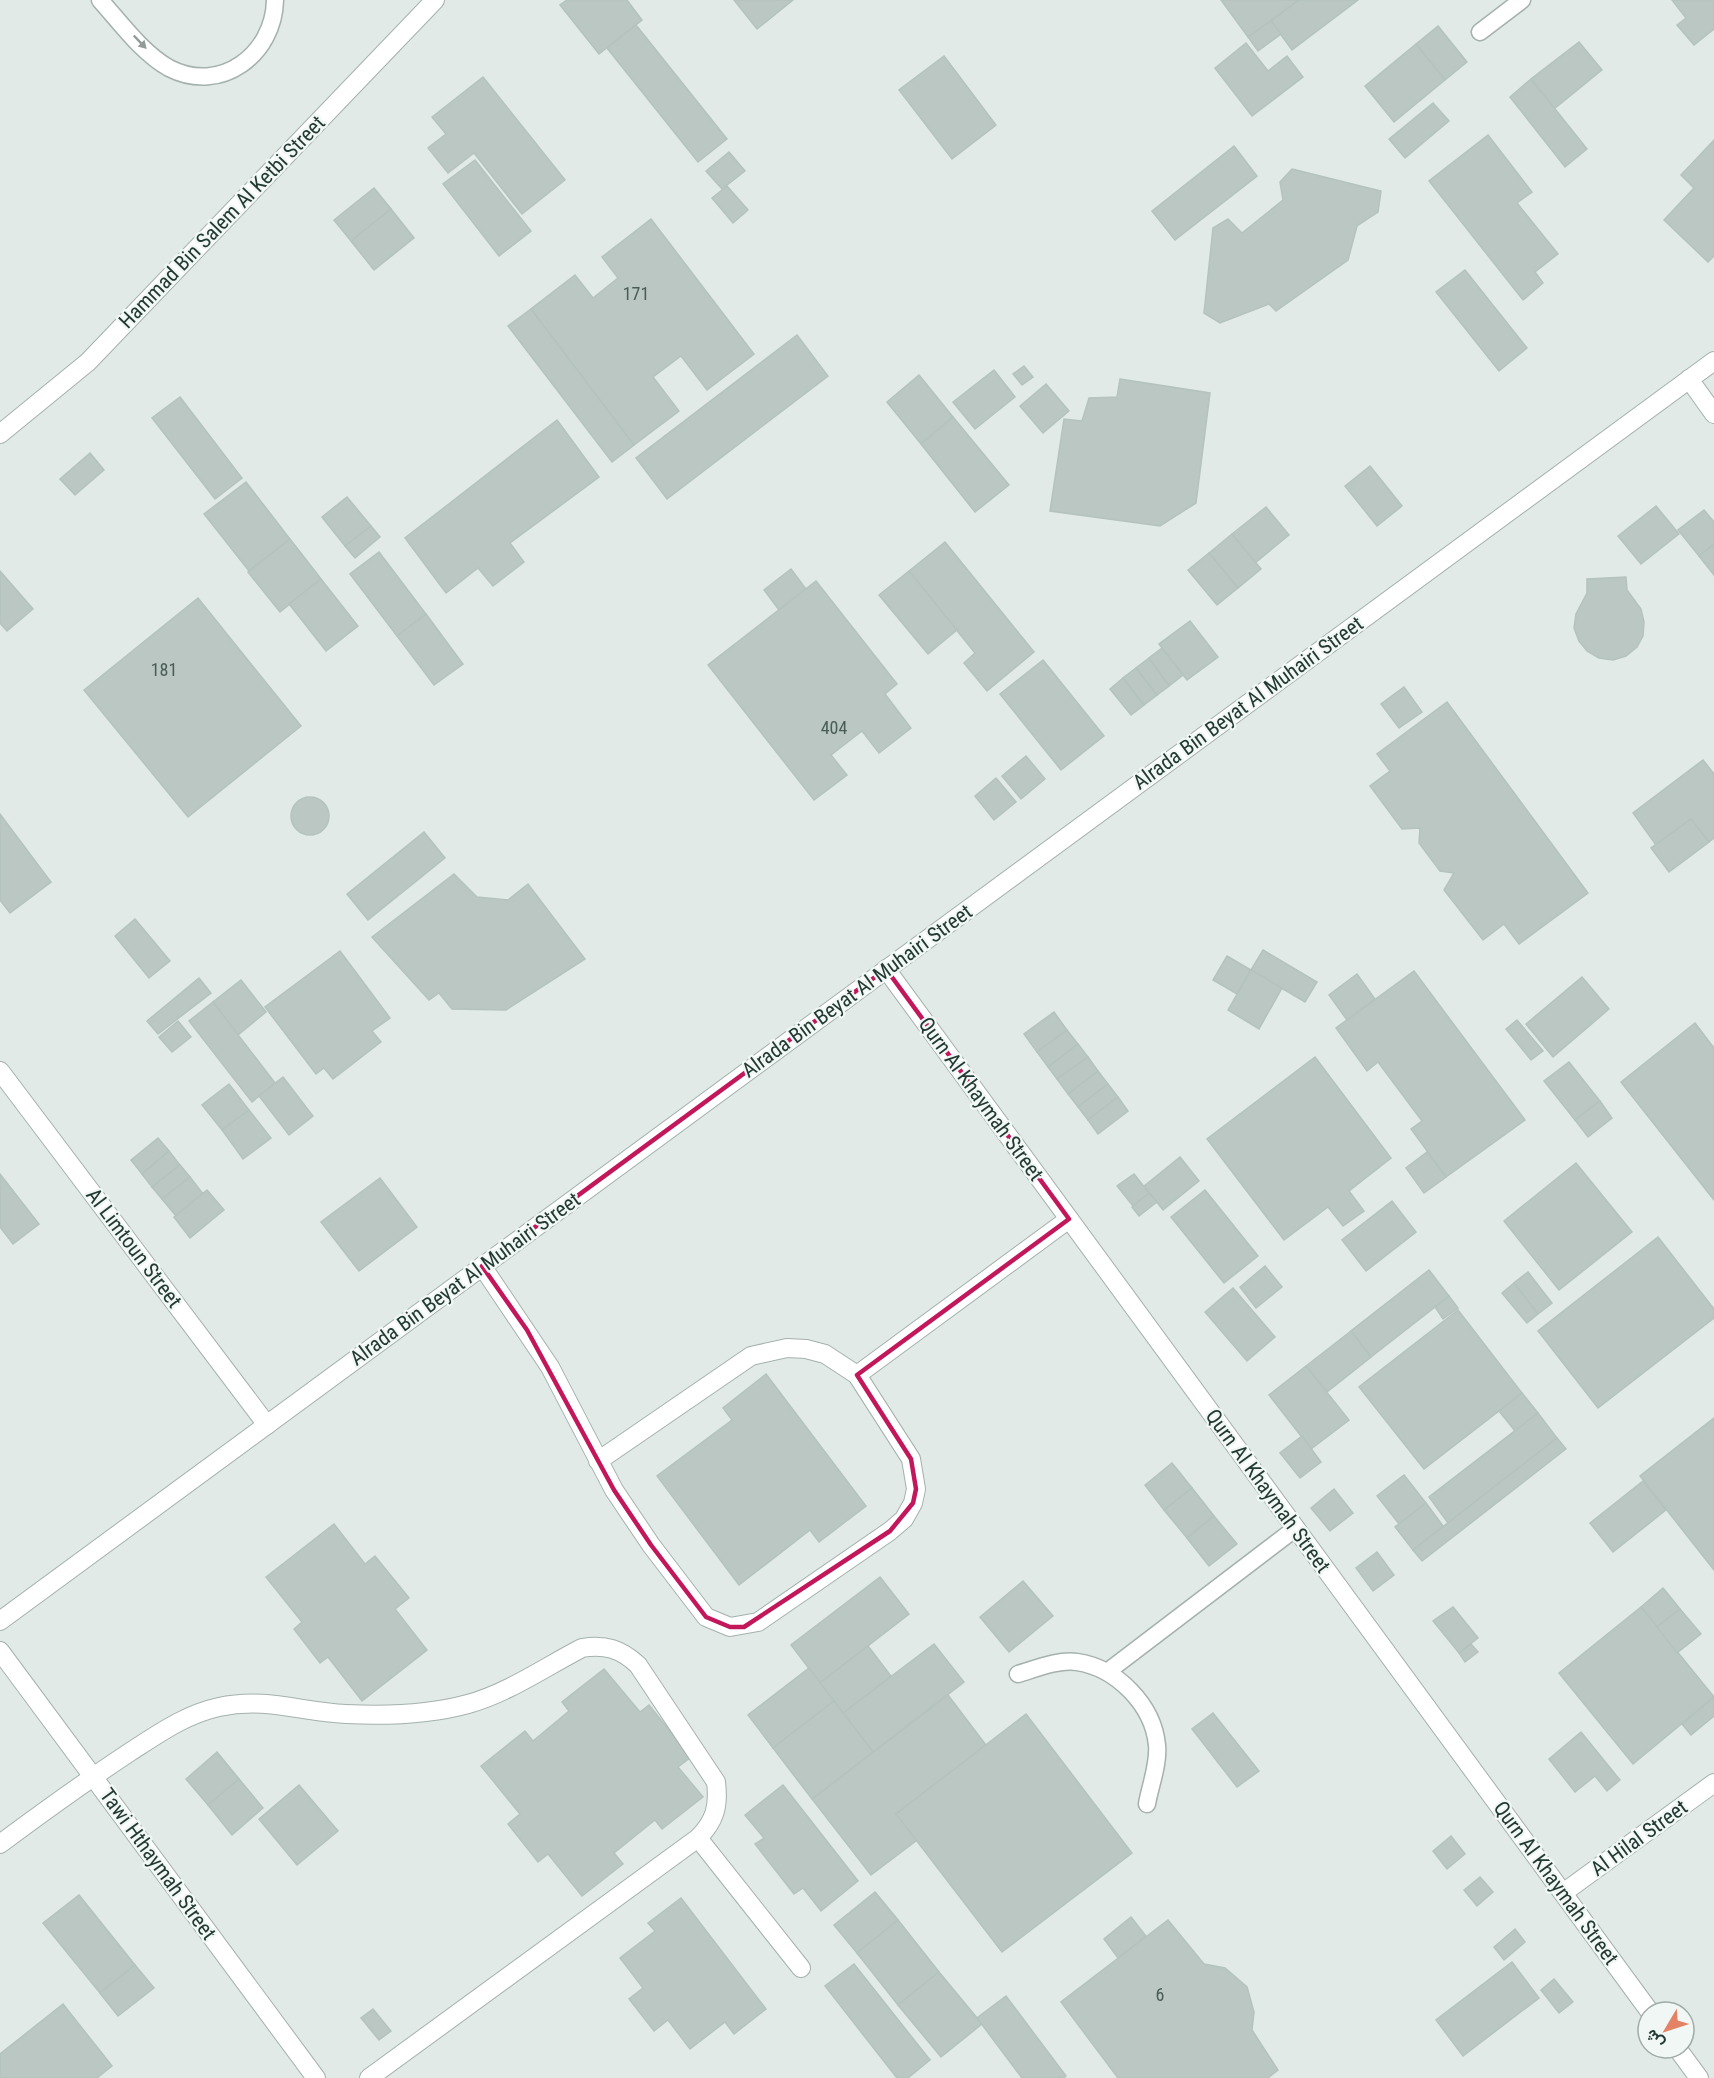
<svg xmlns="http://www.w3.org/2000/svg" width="1714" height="2078" viewBox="0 0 1714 2078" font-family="'Roboto Condensed',Vazirmatn,sans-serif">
<rect width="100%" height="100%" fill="#e1eae6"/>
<g fill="#bac7c2" stroke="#b4c3bd" stroke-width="1.5">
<path d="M567,0h60l15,20 -43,34 -39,-49z"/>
<path d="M734,0h59l-36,29z"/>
<path d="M1221,0h78l-51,37z"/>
<path d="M1299,0h59l-66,50 -21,-29z"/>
<path d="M1672,0h42v29l-20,16 -17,-20 9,-7z"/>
<path d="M1271,21l10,13 -23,17 -10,-14z"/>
<path d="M636,25l91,114 -29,23 -91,-114z"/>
<path d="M1438,26l29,36 -22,18 -29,-36z"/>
<path d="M1579,42l23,28 -48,39 -23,-30z"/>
<path d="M1246,43l22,28 19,-15 16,21 -51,39 -37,-48z"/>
<path d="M1416,44l29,36 -51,42 -29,-36z"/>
<path d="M944,56l52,69 -44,34 -53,-69z"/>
<path d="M483,77l82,103 -43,34 -48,-61 -26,20 -20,-25 18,-14 -14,-17z"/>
<path d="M1531,79l56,70 -22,18 -55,-70z"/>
<path d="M1433,103l16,18 -44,37 -16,-19z"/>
<path d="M1488,135l44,57 -15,11 41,51 -23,18 8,11 -20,17 -94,-119z"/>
<path d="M1714,140v116l-6,6 -44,-42 30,-32 -13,-13z"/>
<path d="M1234,146l23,30 -82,64 -23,-29z"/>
<path d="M729,152l16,19 -23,18 -16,-18z"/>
<path d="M475,160l56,71 -32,25 -56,-72z"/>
<path d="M1292,169l89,22 -3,21 -21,14 -9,34 -72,51 -7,-7 -49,19 -16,-10 9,-85 15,-9 14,14 41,-33 -3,-18z"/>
<path d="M727,186l21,24 -15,13 -21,-25z"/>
<path d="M374,188l17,21 -40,32 -17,-21z"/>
<path d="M391,209l23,29 -40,32 -23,-29z"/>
<path d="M651,219l103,135 -47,36 -26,-34 -28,21 26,34 -45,34 -103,-136 44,-34 18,23 25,-20 -16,-21z"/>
<path d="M1465,270l62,78 -28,23 -63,-79z"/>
<path d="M531,309l103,136 -22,17 -104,-136z"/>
<path d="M797,335l31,41 -161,123 -31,-41z"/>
<path d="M1024,366l9,11 -11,8 -9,-11z"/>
<path d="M994,370l21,27 -40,32 -22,-27z"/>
<path d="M919,375l34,42 -32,27 -34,-42z"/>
<path d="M1120,379l90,14 -14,110 -36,23 -110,-15 14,-92 18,2 7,-23 28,-1z"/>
<path d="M1046,384l23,27 -26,22 -23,-27z"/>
<path d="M180,397l62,81 -27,21 -63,-81z"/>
<path d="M953,417l56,68 -34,27 -54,-68z"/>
<path d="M557,420l42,57 -89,66 14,19 -31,24 -15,-18 -32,25 -41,-55z"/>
<path d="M90,453l14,17 -29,25 -15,-16z"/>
<path d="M1370,466l32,40 -25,20 -32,-40z"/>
<path d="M246,482l44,57 -41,32 -45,-57z"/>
<path d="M347,497l24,29 -26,20 -23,-29z"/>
<path d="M1656,506l23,28 -38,30 -23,-28z"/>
<path d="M1266,507l23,28 -34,28 -23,-29z"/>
<path d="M1704,510l10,12v22l-15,12 -21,-26z"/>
<path d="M371,526l9,11 -25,21 -10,-12z"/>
<path d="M1232,534l29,35 -23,19 -29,-35z"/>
<path d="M290,539l31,40 -41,33 -32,-40z"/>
<path d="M945,542l89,110 -47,39 -23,-28 11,-10 -66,-82z"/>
<path d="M1714,544v31l-15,-19z"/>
<path d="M379,552l47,62 -29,22 -47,-62z"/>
<path d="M1209,553l29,35 -21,17 -29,-35z"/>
<path d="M791,569l15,20 -27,21 -15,-20z"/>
<path d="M0,571l33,38 -26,22 -7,-8z"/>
<path d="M909,571l48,59 -29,24 -49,-59z"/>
<path d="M1626,577l1,13 14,19 3,13 -1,14 -6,11 -11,9 -13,4 -14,-2 -12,-7 -8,-10 -5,-13 2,-14 11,-21v-14z"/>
<path d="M321,579l37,47 -32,25 -37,-47z"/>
<path d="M816,581l81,103 -12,10 26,34 -32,25 -17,-22 -31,24 16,20 -33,25 -106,-135z"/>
<path d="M198,598l103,128 -113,91 -104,-127z"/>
<path d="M426,614l37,50 -29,21 -37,-49z"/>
<path d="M1190,621l28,36 -31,23 -28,-36z"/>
<path d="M1162,648l21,27 -14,11 -20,-28z"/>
<path d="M1149,658l20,28 -12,9 -21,-27z"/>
<path d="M1043,660l61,76 -43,34 -61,-76z"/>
<path d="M1136,668l21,27 -13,10 -21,-27z"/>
<path d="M1123,678l21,27 -13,10 -21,-26z"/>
<path d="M1404,687l18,25 -23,16 -18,-24z"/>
<path d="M1447,702l141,191 -69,51 -15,-20 -21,16 -39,-50 10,-17 -14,-2 -21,-28 1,-15 -18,1 -32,-43 20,-15 -13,-17z"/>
<path d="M1026,756l19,23 -24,20 -19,-23z"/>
<path d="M1703,760l11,14v64l-5,4 -18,-23 -35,26 -23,-32z"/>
<path d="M996,778l20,24 -22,18 -19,-24z"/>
<circle cx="310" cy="816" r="19"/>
<path d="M0,814l51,68 -41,31 -10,-13z"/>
<path d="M1691,819l18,23 -40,30 -18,-24z"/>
<path d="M424,832l21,26 -77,62 -21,-26z"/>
<path d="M454,874l23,23 31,3 20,-16 57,75 -79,51 -54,-1 -13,-16 -10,7 -57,-63z"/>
<path d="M135,919l35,42 -21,17 -34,-42z"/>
<path d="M1263,950l54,32 -12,20 -54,-32z"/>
<path d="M340,951l50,67 -18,13 9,11 -48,37 -9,-11 -8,6 -51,-67z"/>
<path d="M1227,956l24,14 -14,24 -24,-14z"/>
<path d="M1251,970l31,18 -23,41 -31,-19z"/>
<path d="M1414,971l111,149 -79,57 -35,-48 11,-8 -44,-59 -11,9 -31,-43z"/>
<path d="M1357,974l18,25 -28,21 -18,-25z"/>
<path d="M1582,977l27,32 -56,48 -27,-33z"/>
<path d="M199,978l12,15 -53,41 -11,-13z"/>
<path d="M241,980l25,32 -28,23 -25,-33z"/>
<path d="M213,1002l62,81 -23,19 -63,-81z"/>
<path d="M1054,1012l13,18 -30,22 -13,-18z"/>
<path d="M1517,1020l26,31 -12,9 -25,-31z"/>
<path d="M178,1021l13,16 -19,15 -13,-15z"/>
<path d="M1695,1023l19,25v152l-93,-118z"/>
<path d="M1067,1030l11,14 -30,23 -11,-15z"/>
<path d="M1078,1044l10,13 -31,22 -9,-12z"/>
<path d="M1088,1057l10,14 -30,23 -11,-15z"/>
<path d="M1315,1057l76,101 -42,33 15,20 -21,15 -15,-19 -44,33 -77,-101z"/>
<path d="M1569,1062l31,39 -25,19 -31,-39z"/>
<path d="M1098,1071l10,13 -30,23 -10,-13z"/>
<path d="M283,1077l30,39 -24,19 -30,-39z"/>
<path d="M229,1084l20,26 -27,20 -20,-25z"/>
<path d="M1108,1084l10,13 -30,23 -10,-13z"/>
<path d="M1118,1097l10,14 -30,23 -10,-14z"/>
<path d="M1600,1101l12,17 -24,19 -13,-17z"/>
<path d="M249,1110l22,28 -28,21 -21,-29z"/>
<path d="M158,1138l11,13 -27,23 -11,-14z"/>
<path d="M169,1151l11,14 -28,22 -10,-13z"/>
<path d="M1427,1152l19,25 -22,16 -18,-25z"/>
<path d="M1180,1157l19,24 -36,29 -19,-24z"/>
<path d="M1576,1163l56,69 -73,58 -55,-69z"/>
<path d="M180,1165l10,12 -28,22 -10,-12z"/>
<path d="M0,1174l39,50 -26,20 -13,-17z"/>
<path d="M1134,1174l15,19 -16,13 -16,-20z"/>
<path d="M190,1177l13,17 -27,22 -14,-17z"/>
<path d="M380,1178l37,49 -58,44 -38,-49z"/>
<path d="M207,1190l17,20 -34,28 -16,-21z"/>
<path d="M1205,1190l53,66 -34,27 -53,-66z"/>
<path d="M1149,1193l8,9 -18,14 -7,-9z"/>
<path d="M1392,1201l24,31 -50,39 -24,-31z"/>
<path d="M1658,1237l56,72v9l-116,90 -60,-77z"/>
<path d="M1265,1266l17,21 -26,21 -16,-21z"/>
<path d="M1429,1270l20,26 -78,61 -20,-26z"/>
<path d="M1528,1272l24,31 -14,11 -24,-31z"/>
<path d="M1514,1283l24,31 -11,9 -25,-30z"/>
<path d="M1233,1288l42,49 -28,24 -42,-49z"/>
<path d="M1449,1296l9,12 -15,11 -8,-12z"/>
<path d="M1458,1310l64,83 -98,76 -65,-82z"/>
<path d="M1351,1331l20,26 -44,35 -21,-26z"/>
<path d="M1306,1366l43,54 -38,29 -42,-54z"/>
<path d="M766,1374l100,132 -47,36 -9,-12 -71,55 -82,-109 75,-56 -9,-12z"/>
<path d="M1522,1393l16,20 -23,18 -16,-20z"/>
<path d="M1538,1413l19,25 -109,85 -19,-26z"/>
<path d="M1714,1418v152l-74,-94z"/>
<path d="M1302,1436l19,26 -21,16 -20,-25z"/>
<path d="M1557,1438l9,11 -144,112 -9,-11z"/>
<path d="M1172,1463l20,25 -28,22 -19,-25z"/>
<path d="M1404,1475l22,28 -27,21 -22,-28z"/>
<path d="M1643,1481l23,29 -53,42 -23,-29z"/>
<path d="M1192,1488l22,28 -27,22 -23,-28z"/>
<path d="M1334,1489l19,24 -23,18 -19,-23z"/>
<path d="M1426,1503l17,23 -30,24 -18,-23z"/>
<path d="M1214,1516l23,28 -28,22 -22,-28z"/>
<path d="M334,1524l31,40 10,-8 34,42 -14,11 32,41 -65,51 -34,-44 -8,6 -26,-34 8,-7 -36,-45z"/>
<path d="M1377,1552l17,23 -21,16 -17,-23z"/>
<path d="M880,1577l29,37 -89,69 -29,-38z"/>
<path d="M1023,1581l30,35 -44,36 -29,-35z"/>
<path d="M1663,1588l17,21 -23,18 -16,-20z"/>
<path d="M1453,1607l25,31 -19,15 -26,-32z"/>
<path d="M1641,1607l73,90 -81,67 -74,-91z"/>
<path d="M1680,1609l21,25 -24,19 -20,-26z"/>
<path d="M934,1644l30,38 -91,70 -30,-39z"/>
<path d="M1471,1644l7,8 -13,10 -6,-9z"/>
<path d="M868,1646l23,30 -48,37 -23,-30z"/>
<path d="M809,1668l25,33 -61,47 -25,-33z"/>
<path d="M604,1669l36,43 9,-7 42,52 -13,10 25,30 -41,32 -7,-9 -41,33 9,11 -41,32 -34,-42 -10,8 -30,-38 12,-10 -39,-48 44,-35 8,10 36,-30 -7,-9z"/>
<path d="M948,1695l38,50 -90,69 21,26 -46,35 -59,-76z"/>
<path d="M1714,1697v19l-23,19 -9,-11z"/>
<path d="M834,1701l39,51 -61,47 -39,-51z"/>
<path d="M1213,1713l46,58 -22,16 -45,-58z"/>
<path d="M1026,1714l106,139 -130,99 -106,-138z"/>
<path d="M1581,1732l39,48 -13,11 -12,-15 -20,16 -26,-33z"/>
<path d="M217,1752l22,27 -31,26 -22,-26z"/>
<path d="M239,1779l24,29 -31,27 -24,-30z"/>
<path d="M299,1785l39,46 -41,34 -38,-46z"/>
<path d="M783,1785l75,96 -37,30 -18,-23 -9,6 -39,-50 9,-6 -19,-23z"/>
<path d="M1451,1836l14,18 -18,15 -14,-18z"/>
<path d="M1480,1877l13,15 -16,14 -13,-16z"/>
<path d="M875,1892l23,28 -41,33 -23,-28z"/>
<path d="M79,1895l56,70 -35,28 -57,-70z"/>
<path d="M681,1898l85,111 -32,25 -9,-12 -35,27 -22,-29 -14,11 -25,-32 14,-11 -23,-30 35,-27 -7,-8z"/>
<path d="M1131,1917l15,19 -28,22 -14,-19z"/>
<path d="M898,1920l41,52 -41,33 -41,-52z"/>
<path d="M1168,1920l36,44 21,4 22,19 7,25 -2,18 26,40 -10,8h-150l-57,-76z"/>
<path d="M1515,1929l10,13 -21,18 -10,-13z"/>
<path d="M1512,1962l27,36 -76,58 -27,-36z"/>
<path d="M854,1964l76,96 -22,18h-11l-72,-92z"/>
<path d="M135,1965l19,23 -36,28 -18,-23z"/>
<path d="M939,1972l43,52 -41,33 -43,-52z"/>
<path d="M1554,1979l19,23 -14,11 -18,-23z"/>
<path d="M1006,1996l60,80 -2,2h-42l-45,-60z"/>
<path d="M63,2004l49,62 -15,12h-97v-24z"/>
<path d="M373,2009l18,22 -12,9 -18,-22z"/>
</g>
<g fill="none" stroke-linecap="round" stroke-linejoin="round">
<g stroke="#a4b1ad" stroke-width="19">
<g id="service">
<path d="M100,0c20,22 42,53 69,68 52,27 105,-14 106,-68"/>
<path d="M1480,32l42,-32"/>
<path d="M1107,1672l189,-144"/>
<path d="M1018,1674c17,-5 41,-15 59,-12 40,6 76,43 80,83 2,19 -7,41 -10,59"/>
</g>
</g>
<g stroke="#a4b1ad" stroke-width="20">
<g id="minor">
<path d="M1689,379l25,35"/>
<path d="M0,434l88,-72 347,-362"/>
<path d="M886,969l764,1043"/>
<path d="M0,1071l267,354"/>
<path d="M482,1266l68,101 64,123 37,55 55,72 24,10 28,-5 132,-91 14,-12 9,-16 3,-14 -5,-30 -54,-84 -32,-21 -19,-5 -19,-1 -36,8 -153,105"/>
<path d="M857,1375l212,-156"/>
<path d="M0,1621l1714,-1260"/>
<path d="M0,1651l316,427"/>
<path d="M698,1838l103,130"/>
<path d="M0,1844c43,-32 86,-63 130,-92 28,-18 56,-38 89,-45 48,-10 81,5 127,7 40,2 82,1 122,-10 40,-11 77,-37 114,-56 23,-4 39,1 56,17l78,117c3,24 -1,39 -18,56l-329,240"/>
<path d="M1563,1893l151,-110"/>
<path d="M1677,2048l22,30"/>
</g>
</g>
<use href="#service" stroke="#fff" stroke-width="16"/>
<use href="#minor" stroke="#fff" stroke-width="18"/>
</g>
<defs><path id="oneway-solid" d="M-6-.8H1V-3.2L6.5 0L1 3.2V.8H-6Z" transform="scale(1.5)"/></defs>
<use fill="#919c99" href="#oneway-solid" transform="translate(140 42) rotate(46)"/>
<path fill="none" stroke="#c2185b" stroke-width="4.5" stroke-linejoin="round" d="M886,969l183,250 -212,156 54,84 5,30 -3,14 -23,28 -146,96h-14l-24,-10 -55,-72 -37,-55 -87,-160 -45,-64z"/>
<g text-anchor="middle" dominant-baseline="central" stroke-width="4.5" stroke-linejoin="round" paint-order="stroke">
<g font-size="18" fill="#495c57">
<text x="636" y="293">171</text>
<text x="164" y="669">181</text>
<text x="834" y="727">404</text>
<text x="1160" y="1994">6</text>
</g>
<g font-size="21" fill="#233933" stroke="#f1f7f4">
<text transform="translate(222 222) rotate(-46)">Hammad Bin Salem Al Ketbi Street</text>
<text transform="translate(1248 703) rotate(-36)">Alrada Bin Beyat Al Muhairi Street</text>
<text transform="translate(857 991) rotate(-36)">Alrada Bin Beyat Al Muhairi Street</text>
<text transform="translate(981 1099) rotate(54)">Qurn Al Khaymah Street</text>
<text transform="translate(134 1248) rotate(53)">Al Limtoun Street</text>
<text transform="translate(465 1279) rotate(-36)">Alrada Bin Beyat Al Muhairi Street</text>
<text transform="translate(1268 1491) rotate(54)">Qurn Al Khaymah Street</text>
<text transform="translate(1639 1838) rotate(-36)">Al Hilal Street</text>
<text transform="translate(158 1864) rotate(54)">Tawi Hthaymah Street</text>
<text transform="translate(1556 1883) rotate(54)">Qurn Al Khaymah Street</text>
</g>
</g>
<g transform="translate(1666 2030) rotate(231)"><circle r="28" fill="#f1f7f4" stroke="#9faba7" stroke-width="1.5"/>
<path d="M0-4.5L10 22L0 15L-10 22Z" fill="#e48265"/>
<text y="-9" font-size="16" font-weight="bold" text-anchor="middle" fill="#233933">ش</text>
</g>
</svg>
